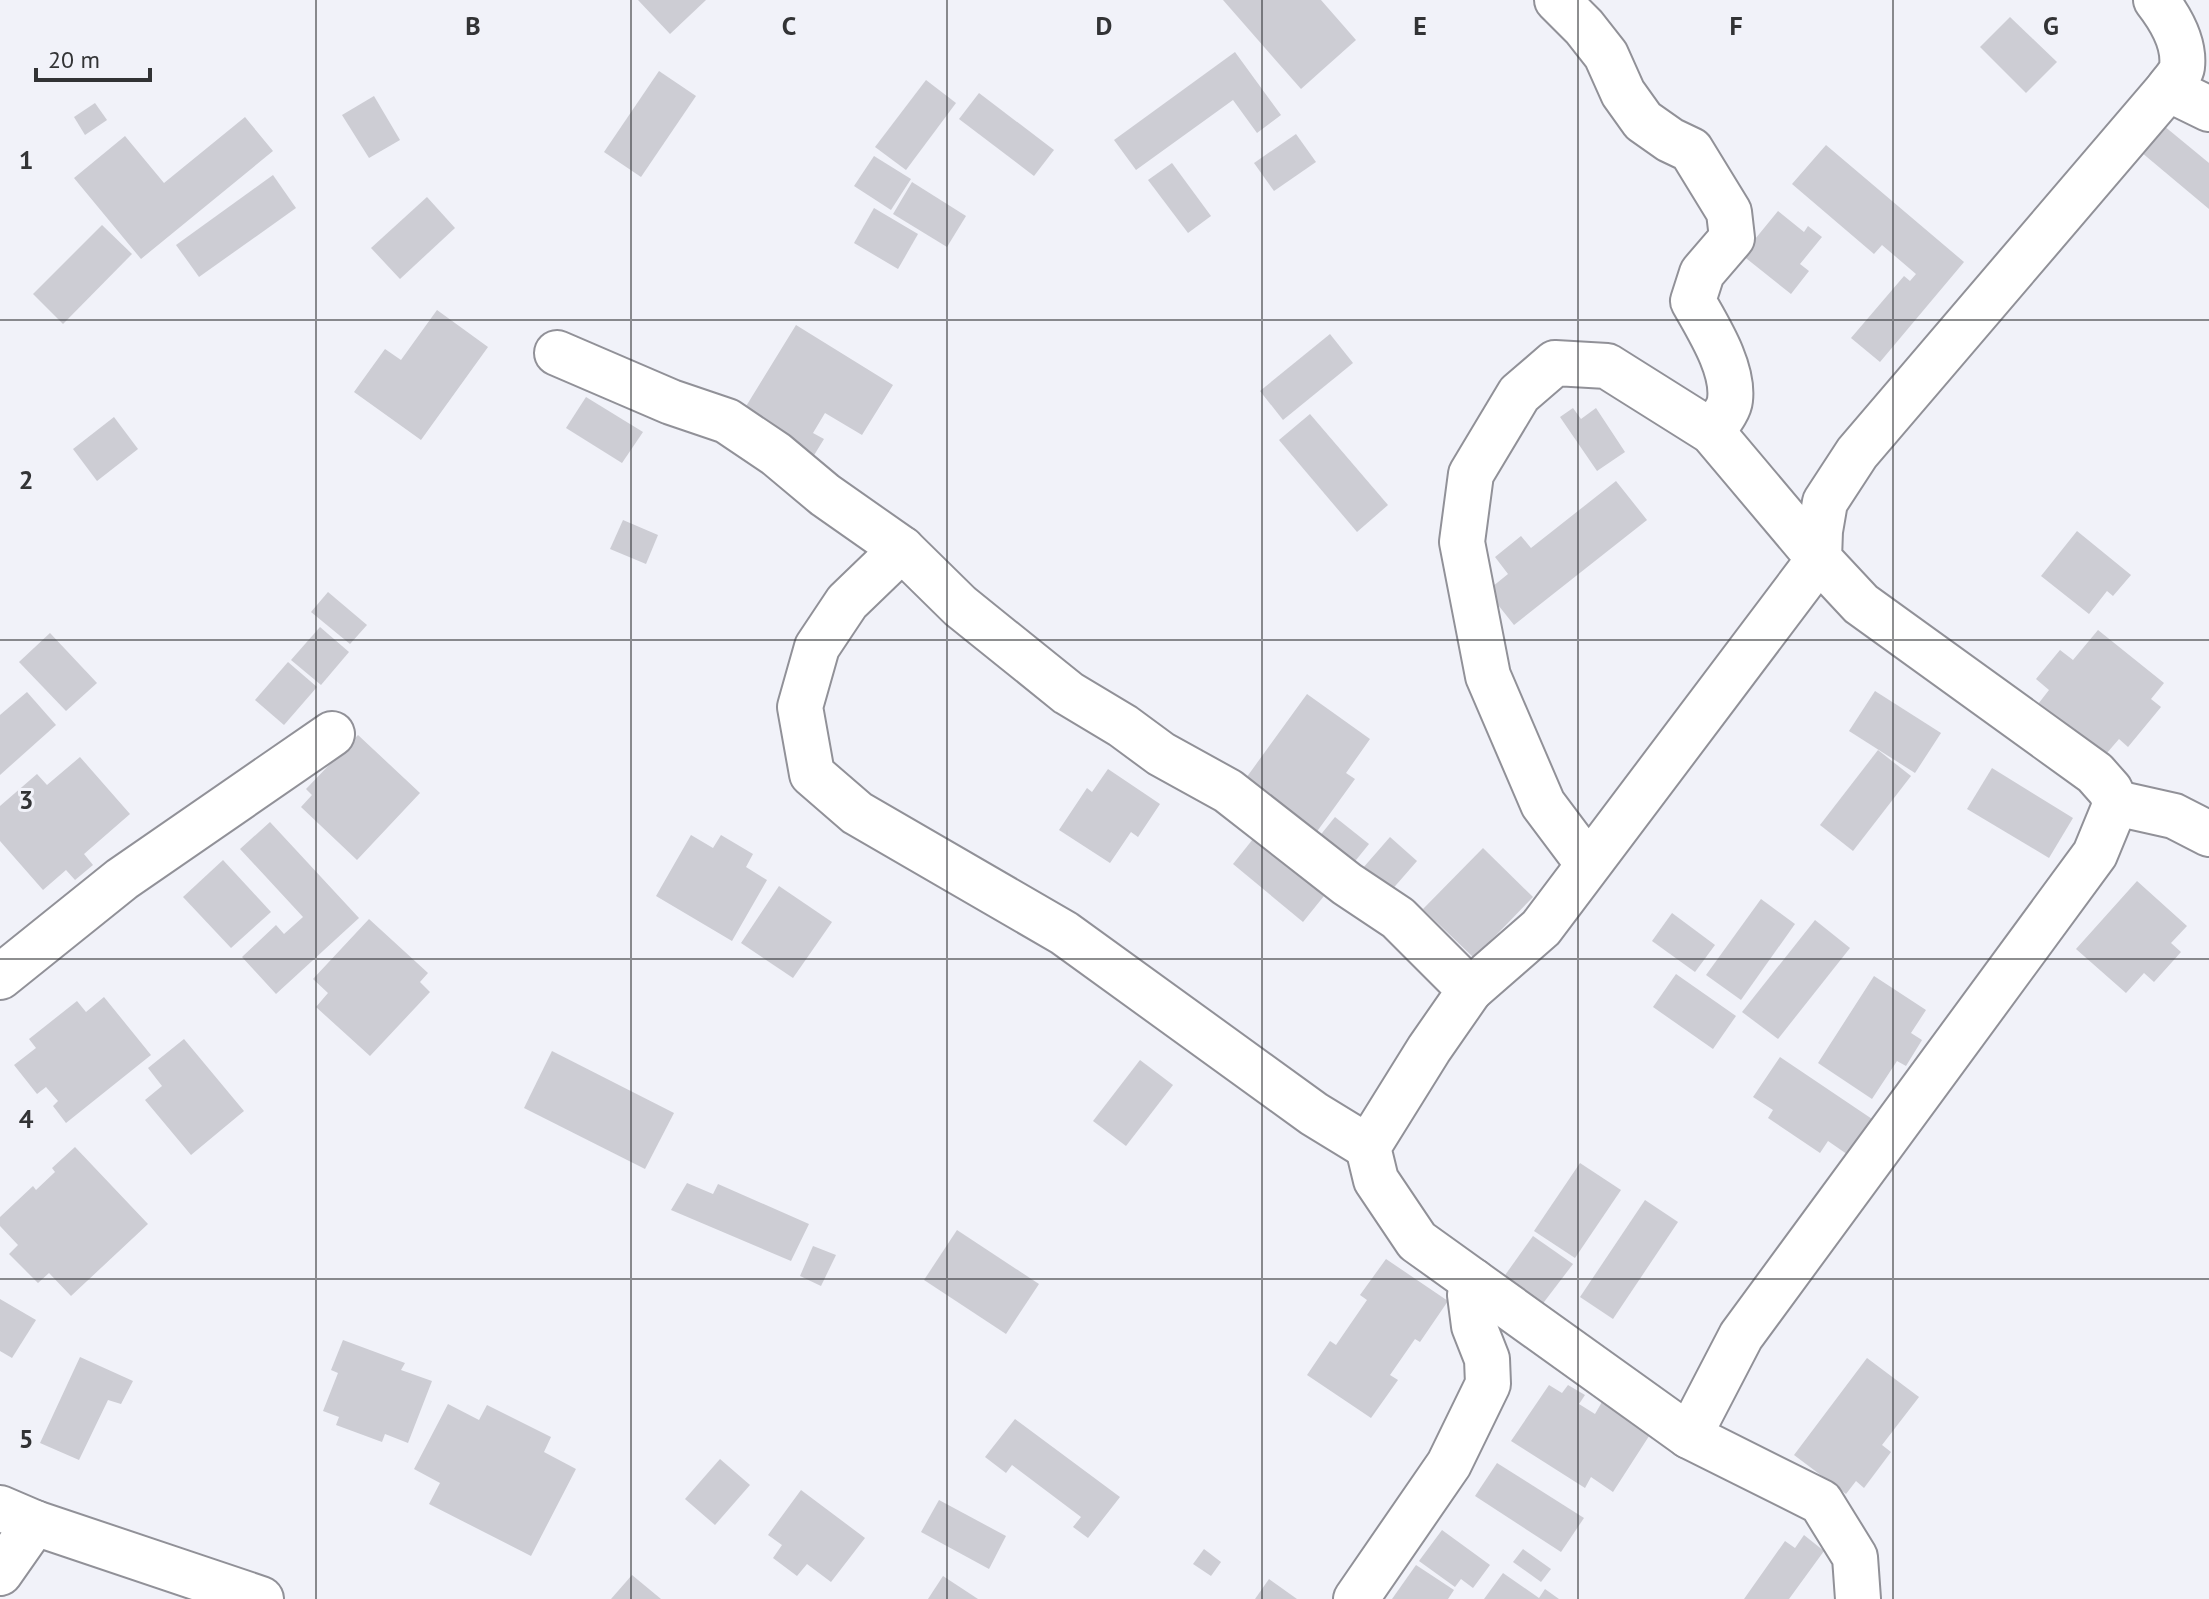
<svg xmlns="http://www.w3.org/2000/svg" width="2209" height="1599" viewBox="0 0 2209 1599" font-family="'PT Sans',sans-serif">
<rect width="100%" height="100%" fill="#f1f2f9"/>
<g fill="#cdcdd4">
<path d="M638,0h68l-36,34z"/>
<path d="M1223,0h98l35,40 -55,49z"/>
<path d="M2010,17l47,45 -31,31 -46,-46z"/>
<path d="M1235,52l46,63 -24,18 -24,-33 -97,70 -22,-30z"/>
<path d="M659,71l37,25 -55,81 -37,-25z"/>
<path d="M926,80l30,23 -50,67 -31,-23z"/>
<path d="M979,93l75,57 -20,26 -75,-57z"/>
<path d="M374,96l26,44 -31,18 -27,-43z"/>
<path d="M95,103l12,17 -22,15 -11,-18z"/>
<path d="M245,117l28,34 -132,108 -67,-81 51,-42 39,47z"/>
<path d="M2158,121l51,42v46l-74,-62z"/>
<path d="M1296,134l20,28 -42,29 -20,-28z"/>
<path d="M1826,145l138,117 -84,100 -29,-24 53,-62 6,5 6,-7 -34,-29 -8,9 -82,-70z"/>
<path d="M874,156l37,23 -20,31 -37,-24z"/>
<path d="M1172,163l39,53 -23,17 -40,-53z"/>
<path d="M273,175l23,33 -97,69 -23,-32z"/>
<path d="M912,182l54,34 -19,31 -54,-33z"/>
<path d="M427,197l28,31 -55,51 -29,-31z"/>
<path d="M874,208l44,26 -20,35 -44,-26z"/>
<path d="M1778,211l26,21 4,-6 14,11 -22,27 9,7 -18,23 -49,-39z"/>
<path d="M102,225l30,29 -69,70 -30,-30z"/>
<path d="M437,310l51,37 -67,93 -67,-48 31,-43 16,11z"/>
<path d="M796,325l97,60 -31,50 -37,-22 -12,20 11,6 -16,26 -71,-44z"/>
<path d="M1330,334l23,29 -70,57 -23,-29z"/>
<path d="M586,397l57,35 -21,31 -56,-35z"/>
<path d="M1573,408l8,11 15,-11 29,44 -28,19 -37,-54z"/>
<path d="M1310,414l78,91 -31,27 -78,-92z"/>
<path d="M114,417l24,32 -41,32 -24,-32z"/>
<path d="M1616,481l31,39 -133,105 -27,-34 21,-17 -13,-17 26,-21 10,12z"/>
<path d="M623,520l35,15 -12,29 -36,-15z"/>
<path d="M2077,531l54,44 -18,21 -6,-5 -18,23 -48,-38z"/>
<path d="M328,592l39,33 -17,19 -39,-32z"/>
<path d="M320,627l29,25 -28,33 -30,-25z"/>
<path d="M2098,630l66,53 -13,16 10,8 -33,40 -9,-8 -19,22 -65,-53 14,-18 -13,-11 24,-29 13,10z"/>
<path d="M50,633l47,50 -31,28 -47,-49z"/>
<path d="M288,662l29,25 -33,38 -29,-25z"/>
<path d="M1875,691l66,42 -26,40 -66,-42z"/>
<path d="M27,692l29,33 -56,50v-60z"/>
<path d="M1307,694l63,45 -24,34 9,6 -42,58 -72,-52z"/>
<path d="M358,735l62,58 -63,67 -56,-53 11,-12 -6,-6z"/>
<path d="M1878,750l33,26 -58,75 -33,-26z"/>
<path d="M80,757l50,57 -46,40 9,11 -18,15 -9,-10 -23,20 -43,-49v-35l37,-32 10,11z"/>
<path d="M1992,768l81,50 -24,40 -82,-49z"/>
<path d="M1108,769l52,35 -22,33 -7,-5 -21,31 -51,-33 28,-42 5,4z"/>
<path d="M1335,817l34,27 -26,32 -33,-28z"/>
<path d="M270,822l89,96 -83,76 -34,-37 34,-32 8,9 19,-17 -63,-68z"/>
<path d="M1257,834l71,57 -25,31 -70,-58z"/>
<path d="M691,835l22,13 8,-13 32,19 -7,13 21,13 -35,61 -76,-45z"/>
<path d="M1390,837l27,24 -34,39 -27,-24z"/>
<path d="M1483,848l50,49 -59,61 -51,-49z"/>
<path d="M223,860l48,52 -40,36 -48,-51z"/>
<path d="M2137,881l50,45 -16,17 10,9 -27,30 -10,-9 -18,20 -50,-44z"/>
<path d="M779,886l53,36 -39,56 -52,-35z"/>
<path d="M1761,899l34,25 -54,76 -35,-25z"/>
<path d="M1672,913l43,32 -20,27 -43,-31z"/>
<path d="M369,919l59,54 -8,9 10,10 -60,64 -54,-49 12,-14 -15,-14z"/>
<path d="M1815,920l35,28 -72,91 -36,-27z"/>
<path d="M1676,974l60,42 -23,33 -60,-42z"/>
<path d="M1874,976l52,34 -15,23 11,7 -16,26 -9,-5 -25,38 -54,-36z"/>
<path d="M104,997l47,58 -85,68 -13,-17 5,-5 -12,-14 -9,7 -23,-29 22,-17 -7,-9 48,-38 9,11z"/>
<path d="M184,1039l60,72 -53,44 -46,-55 17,-14 -14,-18z"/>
<path d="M552,1051l122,62 -29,56 -121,-61z"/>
<path d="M1780,1057l98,66 -24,36 -26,-18 -8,12 -52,-35 5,-8 -20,-13z"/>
<path d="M1140,1060l33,25 -47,61 -33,-25z"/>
<path d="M75,1147l73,77 -77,72 -22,-23 -11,10 -29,-29 9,-9 -18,-19v-9l33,-31 3,4 19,-18 -3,-4z"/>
<path d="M1580,1163l41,27 -46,68 -41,-27z"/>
<path d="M687,1183l26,11 5,-10 91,40 -18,37 -120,-51z"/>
<path d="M1645,1200l33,22 -65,97 -33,-22z"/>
<path d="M957,1230l82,54 -33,50 -82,-54z"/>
<path d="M1533,1236l40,28 -32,42 -38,-28z"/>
<path d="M813,1246l23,9 -15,31 -21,-10z"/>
<path d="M1386,1259l62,42 -28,41 -5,-3 -25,36 8,5 -27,38 -64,-43 23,-34 6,4 31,-45 -7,-5z"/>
<path d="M0,1299l36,21 -24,38 -12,-7z"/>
<path d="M343,1340l62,23 -4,7 31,11 -24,62 -23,-9 -3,8 -46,-17 3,-8 -16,-6 15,-38 -7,-3z"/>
<path d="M80,1357l53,24 -12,23 -13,-4 -29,60 -39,-17z"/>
<path d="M1867,1358l52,39 -37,48 9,7 -27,36 -8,-7 -10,13 -52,-39z"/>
<path d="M1549,1385l13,8 6,-8 17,10 -6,9 16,10 7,-12 49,31 -38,59 -22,-15 -6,11 -74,-47z"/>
<path d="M448,1404l31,16 8,-15 64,32 -7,15 32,17 -45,87 -102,-52 11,-21 -26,-14z"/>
<path d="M1015,1419l105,78 -32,41 -15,-11 8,-10 -69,-52 -6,8 -21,-16z"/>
<path d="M720,1459l30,26 -35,40 -30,-26z"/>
<path d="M1497,1463l87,55 -23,34 -86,-56z"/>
<path d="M801,1490l64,48 -34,44 -24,-18 -10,12 -24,-18 9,-13 -14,-10z"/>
<path d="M939,1500l67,36 -17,33 -68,-37z"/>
<path d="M1442,1530l48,35 -17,23 -12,-9 -6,8 -36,-26z"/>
<path d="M1804,1535l20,16 -35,48h-45l41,-58 10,7z"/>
<path d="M1204,1549l17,13 -10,14 -18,-12z"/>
<path d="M1523,1549l28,20 -10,13 -28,-20z"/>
<path d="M1416,1565l38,25 -6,9h-56z"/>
<path d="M1503,1573l36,25 6,-9 14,10h-75z"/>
<path d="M632,1575l29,24h-50z"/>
<path d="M943,1576l35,23h-50z"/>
<path d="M1269,1579l28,20h-42z"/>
</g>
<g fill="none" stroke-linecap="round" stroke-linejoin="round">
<g stroke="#919198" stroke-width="48">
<g id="minor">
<path d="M1557,0l27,27 22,28 17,38 20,28 27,19 21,10 38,62 3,26 -30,35 -9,28c15,27 41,67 37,99 -1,10 -12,23 -18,32"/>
<path d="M2168,89l41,20"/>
<path d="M557,353l114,49 56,19 49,33 49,41 77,54 58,57 108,87 55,33 38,28 67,37 119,93 51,34 72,72 -41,59 -61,98 8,33 41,61 272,195"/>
<path d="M902,549l-55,53 -30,45 -17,60 12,67 45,39 207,120 250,181 54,33"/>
<path d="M2116,803l58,13 35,18"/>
<path d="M0,977l122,-98 210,-145"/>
<path d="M1470,990l71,-62 278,-369 -107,-127 -105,-66 -52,-3 -36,31 -48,80 -9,68 26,134 55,128 45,60"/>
<path d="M0,1508l35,15 226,76"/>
<path d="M0,1573l35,-50"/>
<path d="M1356,1599l93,-135 39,-80 -1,-25 -13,-33 -4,-31 3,-14"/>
<path d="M1858,1599l-3,-42 -34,-55 -132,-66 52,-100 354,-482 21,-51 -6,-13 -15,-17 -234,-169 -42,-45 1,-28 5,-29 32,-49 311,-364c5,-7 13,-15 14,-22 3,-25 -12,-49 -26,-67"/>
</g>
</g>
<use href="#minor" stroke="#fff" stroke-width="44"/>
</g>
<path fill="none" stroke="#323335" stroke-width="2" stroke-opacity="0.55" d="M316,0v1599M631,0v1599M947,0v1599M1262,0v1599M1578,0v1599M1893,0v1599M0,320h2209M0,640h2209M0,959h2209M0,1279h2209"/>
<g font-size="26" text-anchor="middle" font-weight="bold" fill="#323335" stroke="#f1f2f9" stroke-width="6" stroke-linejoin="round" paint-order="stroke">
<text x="473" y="35">B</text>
<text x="789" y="35">C</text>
<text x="1104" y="35">D</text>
<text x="1420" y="35">E</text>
<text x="1736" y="35">F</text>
<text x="2051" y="35">G</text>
<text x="26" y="169">1</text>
<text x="26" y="489">2</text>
<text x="26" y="809">3</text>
<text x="26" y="1128">4</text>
<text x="26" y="1448">5</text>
</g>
<path d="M36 68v12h114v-12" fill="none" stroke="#323335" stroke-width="4"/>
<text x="48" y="68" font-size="24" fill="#323335" stroke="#f1f2f9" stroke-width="6" paint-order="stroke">20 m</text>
</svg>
